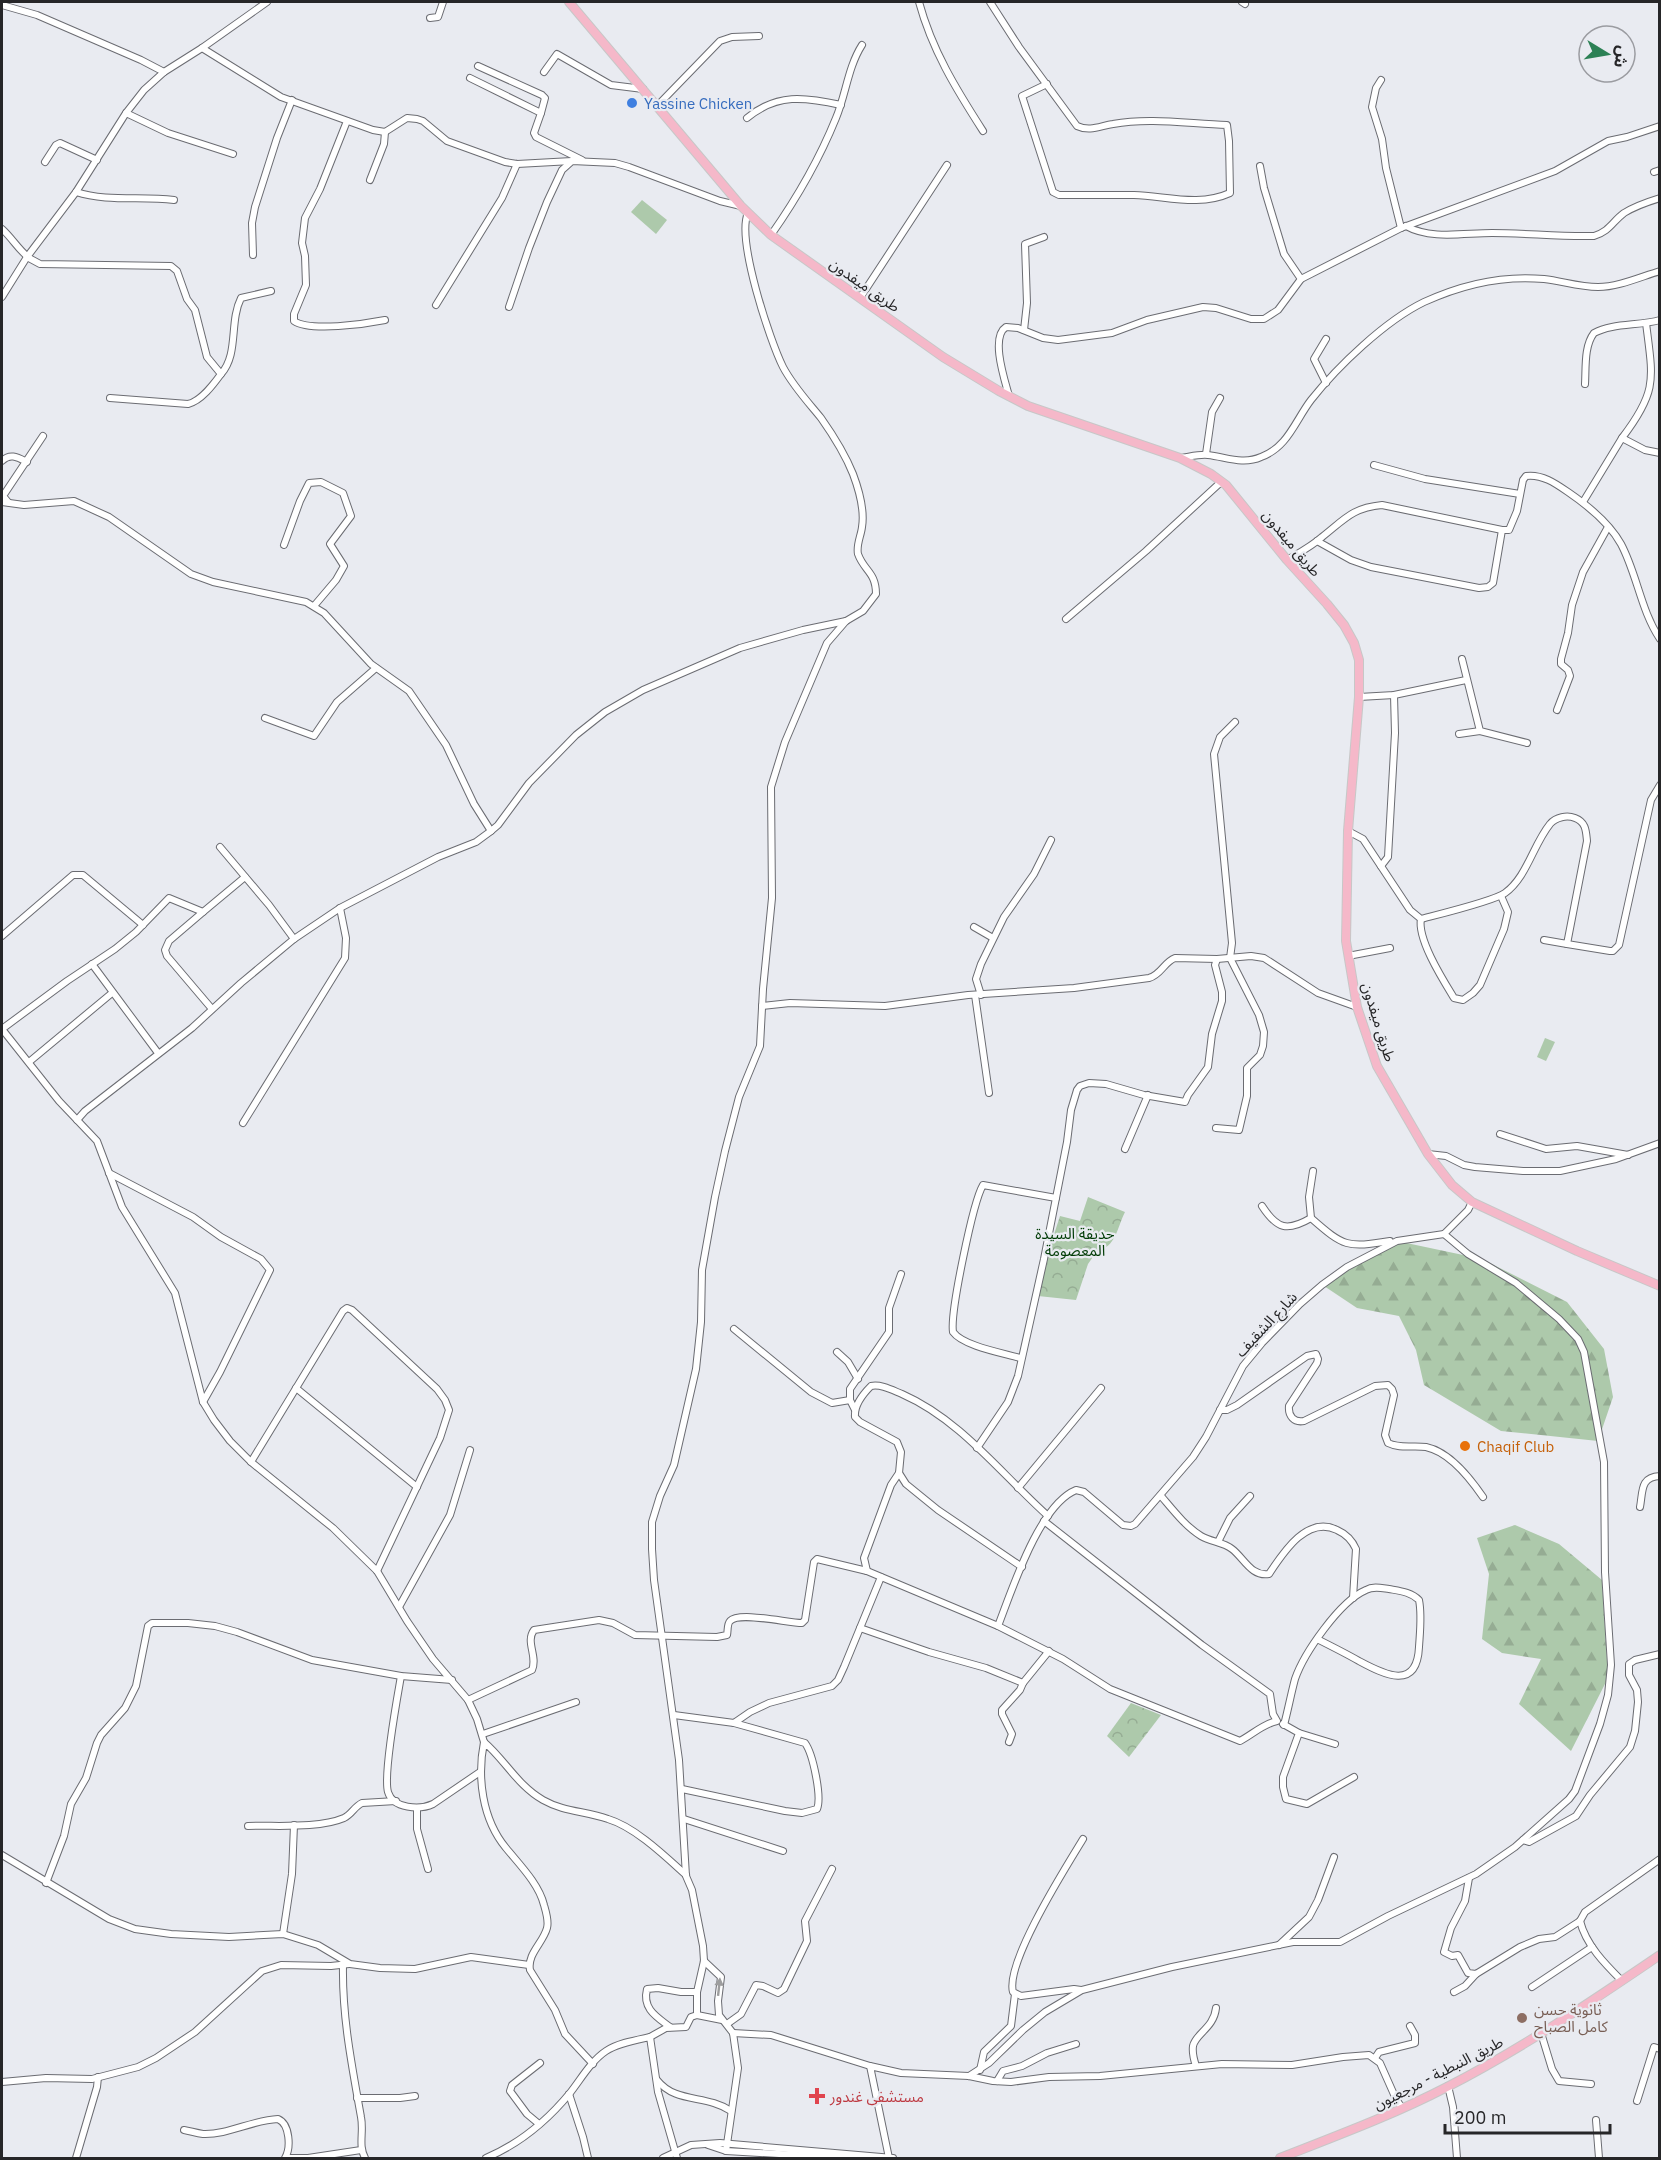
<svg xmlns="http://www.w3.org/2000/svg" width="1661" height="2160" viewBox="0 0 1661 2160" font-family="'IBM Plex Sans','Noto Sans Arabic',sans-serif">
<defs>
<pattern id="forest-firs" width="22" height="20" patternUnits="userSpaceOnUse" patternTransform="scale(1.5)"><rect width="22" height="20" fill="#adc9ab"/><path d="M5 1l3.5 6h-7zM16 11l3.5 6h-7z" fill="#95ac93"/></pattern>
<pattern id="park-crowns" width="20" height="18" patternUnits="userSpaceOnUse" patternTransform="scale(1.5)"><rect width="20" height="18" fill="#adc9ab"/><path d="M2 6a3 3 0 1 1 6 0M12 15a3 3 0 1 1 6 0" fill="none" stroke="#95ac93"/></pattern>
</defs>
<rect width="100%" height="100%" fill="#e9ebf1"/>
<g fill="url(#forest-firs)">
<path d="M1397,1241l85,18 85,43 37,47 9,48 -15,44 -97,-10 -77,-46 -8,-35 -17,-34 -42,-8 -36,-24z"/>
<path d="M1515,1525l44,19 43,36 6,98 -37,73 -52,-47 22,-45 -39,-6 -20,-14 7,-65 -12,-36z"/>
</g>
<g fill="url(#park-crowns)">
<path d="M1088,1197l37,15c-8,16 -9,35 -28,39l-9,13 -12,36 -38,-4 9,-40 13,-40 20,5z"/>
<path d="M1131,1703l30,12 -32,42 -22,-21z"/>
</g>
<g fill="#adc9ab">
<path d="M642,200l25,20 -11,14 -25,-22z"/>
<path d="M1545,1038l10,4 -9,19 -9,-4z"/>
</g>
<g fill="none" stroke-linecap="round" stroke-linejoin="round">
<g stroke="#6b6c72" stroke-width="8">
<g id="minor">
<path d="M919,2c13,48 37,87 64,129"/>
<path d="M990,2l29,45 58,79c13,6 23,0 36,-2 37,-7 77,0 114,1l2,16 1,52c-31,14 -64,3 -96,2 -25,0 -50,0 -75,0l-6,-3 -31,-96 25,-12"/>
<path d="M1242,2l3,2"/>
<path d="M2,5l35,10 104,45 23,12"/>
<path d="M430,18l8,-1 5,-15"/>
<path d="M202,48l79,49 92,33 12,2 22,-14 10,1 6,2 24,20 58,21 12,2 55,-3"/>
<path d="M478,66l64,29 3,3 -4,15"/>
<path d="M544,72l13,-18 54,31 32,4"/>
<path d="M470,78l71,35 -7,20 2,4 46,23"/>
<path d="M1381,80l-5,8 -4,19 10,32 4,29 15,60"/>
<path d="M658,105l62,-64 12,-4 27,-1"/>
<path d="M126,113l42,20 65,21"/>
<path d="M747,118c30,-25 58,-21 94,-13"/>
<path d="M347,121l-27,68 -15,29 -3,25 3,13 1,29 -12,29v7c16,11 71,3 91,-1"/>
<path d="M45,162l11,-17 4,-2 37,17"/>
<path d="M1260,166l4,22 20,66 17,25"/>
<path d="M1654,172l6,-2"/>
<path d="M370,180l14,-36 1,-12"/>
<path d="M76,192c31,10 65,4 98,8"/>
<path d="M1406,226c25,14 58,7 86,7 34,0 68,4 102,3 16,-5 18,-14 30,-23 11,-7 23,-11 36,-15"/>
<path d="M2,229c10,9 16,20 26,28"/>
<path d="M771,235c26,-37 48,-75 65,-117 10,-24 12,-51 26,-73"/>
<path d="M253,255l-1,-32 3,-16 22,-69 15,-38"/>
<path d="M27,257l13,7 131,2 6,5 10,28 8,11 12,47 14,17c-8,11 -20,27 -33,30l-78,-6"/>
<path d="M2,297l25,-40 49,-65 50,-79 18,-23 20,-18 38,-24 65,-46"/>
<path d="M860,298l87,-133"/>
<path d="M436,305l66,-107 15,-34"/>
<path d="M509,307l20,-59 18,-46 15,-32 10,-9 43,2 14,4 91,34 21,5"/>
<path d="M1646,323c7,56 12,68 -24,115l23,12 15,3"/>
<path d="M1024,330l3,-27 -2,-59 19,-7"/>
<path d="M221,374c18,-20 8,-52 20,-76l30,-7"/>
<path d="M1326,383l-12,-24 12,-20"/>
<path d="M1585,384c1,-17 -1,-38 9,-51 18,-10 45,-7 66,-13"/>
<path d="M1009,396c-4,-15 -19,-59 -3,-69l12,1 25,10 15,2 54,-7 35,-13 56,-13 13,1 35,11h13l14,-9 23,-31 100,-51 154,-57 53,-30 19,-4 33,-11"/>
<path d="M1206,454l6,-42 8,-14"/>
<path d="M1181,458c8,-1 18,-4 27,-3 18,2 35,10 53,2 27,-10 34,-36 50,-57 27,-34 74,-79 113,-98 39,-18 77,-27 120,-23 18,2 35,8 54,8 20,0 42,-10 62,-16"/>
<path d="M2,461c8,-8 15,-4 25,1"/>
<path d="M1374,465l51,14 95,15"/>
<path d="M2,502l22,3 50,-4 35,16 82,57 22,8 93,20 18,11 47,51 38,27 37,54 28,59 17,27 -15,11 -38,15 -98,51 -46,31 -53,44 -49,45 -107,83 -8,9"/>
<path d="M8,502l-5,-6 40,-60"/>
<path d="M1583,502l39,-64"/>
<path d="M1317,541l34,19 20,7 108,21 9,-1 5,-4 9,-53"/>
<path d="M284,545l16,-44 9,-18 12,-1 22,11 8,23 -21,28 14,22 -8,14 -22,26"/>
<path d="M1287,560c12,-7 25,-14 35,-23 23,-18 30,-29 60,-32l120,25h7l8,-19 6,-31 3,-4c16,-2 29,7 42,16 19,13 42,32 53,52 16,30 20,67 39,95"/>
<path d="M1066,619l80,-68 75,-69"/>
<path d="M1462,659l18,72 47,12"/>
<path d="M1359,697l35,-2 72,-15"/>
<path d="M1557,710l13,-34 -2,-6 -7,-6v-5l7,-26 4,-28 11,-33 25,-45"/>
<path d="M265,718l49,18 23,-34 39,-34"/>
<path d="M1459,734l21,-3"/>
<path d="M491,831l7,-6 31,-42 47,-48 29,-23 38,-22 97,-42 63,-18 43,-9"/>
<path d="M1348,831l15,8 47,71 11,9c15,-4 73,-18 84,-26 22,-16 28,-48 45,-69 6,-7 17,-9 25,-6 11,4 11,13 12,23l-20,103 -23,-4"/>
<path d="M220,847l49,58 25,34"/>
<path d="M1381,866l7,-9 7,-124 -1,-38"/>
<path d="M245,877l-42,35 -34,-14 -33,34 -21,17 -48,32 -65,48 57,72 38,40 25,66 53,86 28,109 11,18 16,21 21,21 82,66 44,43 30,50 26,38 35,41"/>
<path d="M203,912l-34,29 -4,9 2,6 45,53"/>
<path d="M1421,919c-4,20 22,61 33,79l9,2 10,-7 7,-8 24,-56 4,-17 -7,-16"/>
<path d="M974,927l19,11"/>
<path d="M2,936l71,-61h10l60,50"/>
<path d="M1567,944l43,7h3l6,-6 32,-145 9,-15"/>
<path d="M1348,956l42,-8"/>
<path d="M92,964l66,89"/>
<path d="M975,995l14,98"/>
<path d="M981,995l-5,-16 5,-15 23,-47 30,-43 17,-34"/>
<path d="M762,1006l28,-3 95,3 83,-11 106,-7 75,-10c12,-3 15,-16 26,-20l42,1 34,-3 13,2 54,35 39,14"/>
<path d="M29,1062l83,-69"/>
<path d="M243,1123l102,-165 1,-20 -6,-30"/>
<path d="M1216,1128l23,2 8,-34v-28l13,-13 3,-9 1,-14 -5,-17 -29,-57 2,-15 -18,-189 6,-17 15,-15"/>
<path d="M1500,1134l46,15 31,-3 51,9"/>
<path d="M1125,1149l23,-54"/>
<path d="M1428,1154l18,2 18,9 11,2 48,4h37l56,-12 44,-16"/>
<path d="M1313,1171l-4,26 2,21c33,29 36,30 79,23"/>
<path d="M109,1173l84,44 28,20 40,22 9,11 -50,102 -17,30"/>
<path d="M1262,1206c15,23 25,26 49,12"/>
<path d="M734,1329l77,63 21,11 18,-3"/>
<path d="M837,1352l11,10 10,17"/>
<path d="M1020,1358c-17,-5 -57,-12 -67,-26 -3,-19 20,-130 30,-147l73,13"/>
<path d="M296,1388l121,99"/>
<path d="M855,1410l-5,-10v-11l39,-57v-24l12,-34"/>
<path d="M1220,1410h7l10,-5 70,-49 9,-2 2,5 -1,4 -28,43c-1,10 5,17 15,15l71,-35 13,-1 4,4 2,6 -9,40 3,8c12,6 25,2 38,4 24,5 44,31 57,50"/>
<path d="M977,1448l31,-46 10,-26 26,-117 23,-117 4,-32 6,-20 3,-4 9,-3 17,1 38,11 41,7 3,-7 20,-28 4,-33 10,-33v-9l-7,-27 2,-6"/>
<path d="M251,1462l92,-151 4,-3 5,2 85,79 8,11 4,10 -9,28 -63,133"/>
<path d="M1018,1488l83,-100"/>
<path d="M1161,1496c12,14 24,30 40,40 10,6 22,6 31,13 12,9 19,28 37,25 14,-21 38,-59 68,-44 9,4 15,10 19,19l-3,49"/>
<path d="M1640,1507c3,-16 0,-30 20,-31"/>
<path d="M1218,1542l12,-24 20,-22"/>
<path d="M1022,1567l-84,-57 -32,-26 -7,-11 2,-21 -4,-10 -37,-20 -5,-5c-1,-11 8,-23 16,-31 10,-2 21,4 31,8 59,26 99,80 146,122"/>
<path d="M867,1571l-3,-13 27,-73 8,-12"/>
<path d="M399,1607l51,-92 20,-65"/>
<path d="M998,1626c14,-36 41,-121 78,-136l8,2 39,33 8,1 4,-2 58,-67 13,-20 37,-71 19,-23 38,-39 22,-19 25,-18 50,-26 47,-7 24,-24 4,-8"/>
<path d="M860,1628l69,24 57,16 37,15 -3,7 -18,20v4l10,20 -3,8"/>
<path d="M401,1676c-4,23 -18,98 -13,116 5,17 32,18 45,12l47,-32"/>
<path d="M1023,1683l26,-32"/>
<path d="M674,1715l60,8 16,-11 19,-9 63,-17 6,-6 6,-13 37,-90"/>
<path d="M1283,1724l16,9 -16,44v10l3,12 21,5 47,-27"/>
<path d="M1284,1725c4,-15 7,-31 11,-46 9,-26 45,-78 71,-89 7,-4 15,-2 23,-1 11,2 22,3 30,11 3,15 1,31 0,47 -2,44 -34,28 -60,14 -14,-8 -28,-15 -42,-22"/>
<path d="M1299,1733l36,11"/>
<path d="M483,1734l93,-32"/>
<path d="M484,1742l-7,-23 -9,-19 64,-30c6,-14 -7,-28 2,-40l65,-10 14,3 22,12 82,2 10,-2c1,-4 0,-11 3,-14 9,-10 58,2 72,2l3,-3 9,-58 3,-3 50,12 131,55 65,33 47,30 130,52c13,-7 23,-17 37,-20l-4,-7 -3,-20 -68,-49 -158,-124"/>
<path d="M682,1789l103,22 17,2 15,-4c5,-12 -4,-55 -12,-66l-71,-20"/>
<path d="M417,1809v20l11,40"/>
<path d="M684,1819l99,32"/>
<path d="M248,1826c28,-1 70,3 96,-8 8,-4 10,-11 18,-15l34,-2"/>
<path d="M1523,1840l6,2 47,-26 14,-21 40,-48 5,-16 3,-29 -1,-12 -8,-15v-11l6,-4 25,-6"/>
<path d="M2,1855l107,64 26,10 36,5 58,3 54,-3 35,11 32,19 30,4 35,1 56,-12 58,8"/>
<path d="M1469,1878l-4,23 -14,27 -7,24 8,4 6,-1 10,18 8,1 44,-27 19,-8 16,-2 25,-16 5,-9 75,-53"/>
<path d="M46,1883l18,-47 7,-32 15,-26 11,-35 4,-8 24,-27 11,-22 12,-60 4,-3h36l27,3 22,6 75,28 89,16 51,4"/>
<path d="M1580,1921c6,24 25,43 42,60"/>
<path d="M283,1934l9,-60 2,-49"/>
<path d="M1279,1945l30,-28 9,-17 16,-43"/>
<path d="M704,1961l17,16 -3,24 1,14 14,18 5,35 -12,83"/>
<path d="M343,1965c-1,52 9,101 18,152 3,15 -3,28 4,41"/>
<path d="M1532,1987l60,-40"/>
<path d="M1081,1990l-7,-1 -53,7 -8,-4c-8,-29 53,-125 70,-153"/>
<path d="M1454,1992l11,-6 11,-12"/>
<path d="M697,2015v-23l7,-31 -1,-15 -11,-56 -6,-14 -7,-116 -25,-180 -2,-31v-27l8,-26 14,-31 22,-96 5,-47 1,-52 13,-73 10,-46 14,-54 21,-51 3,-57 9,-91 -1,-111 14,-45 42,-99 19,-22 17,-10 13,-17c0,-22 -12,-23 -18,-40 -2,-9 3,-18 4,-27 3,-18 -3,-37 -9,-53 -8,-20 -20,-39 -32,-56 -13,-16 -28,-32 -38,-51 -13,-26 -47,-128 -35,-154"/>
<path d="M727,2024l14,-10 15,-29 7,1 15,7 6,-4 23,-48 -2,-20 27,-52"/>
<path d="M670,2027c-13,-10 -28,-18 -23,-38l11,-1 23,4h16"/>
<path d="M733,2033l38,2 99,31"/>
<path d="M1541,2033l11,36 7,12 32,3"/>
<path d="M650,2037l16,-9 20,-1 5,-10 6,-2 25,5"/>
<path d="M1375,2058l4,-6 36,-9v-8l-5,-9"/>
<path d="M593,2064l-28,-30 -10,-24 -25,-40c-3,-16 13,-27 17,-42 2,-7 -1,-16 -3,-23 -5,-21 -25,-41 -38,-57 -24,-29 -29,-71 -22,-106 21,18 34,44 59,58 21,12 43,11 65,19 27,8 57,37 78,56"/>
<path d="M1196,2066c-2,-6 -4,-13 -3,-20 2,-12 21,-18 23,-38"/>
<path d="M980,2070l4,-18 27,-26 4,-32"/>
<path d="M969,2076l20,-13 34,-33 22,-18 37,-22 90,-23 121,-25h47l48,-26 88,-42 39,-27 54,-48 6,-8 25,-67 8,-29 3,-30 -6,-93 -1,-110 -20,-110 -6,-13 -19,-20 -43,-36 -48,-29 -24,-20"/>
<path d="M657,2080c19,24 49,14 74,31"/>
<path d="M997,2081l6,-10 19,-5 25,-13 29,-9"/>
<path d="M2,2082l44,-4 46,1 46,-12 18,-9 39,-26 67,-61 19,-6 50,1 18,-2"/>
<path d="M1448,2086l5,21 4,51"/>
<path d="M569,2094l14,43 5,21"/>
<path d="M357,2098h43l15,-2"/>
<path d="M1637,2101l17,-54 6,2"/>
<path d="M1596,2120l3,38"/>
<path d="M539,2124l-12,-10 -17,-23 2,-6 28,-22"/>
<path d="M184,2130c6,1 12,3 19,4 25,1 49,-14 75,-15 12,5 13,29 7,39h23l53,-8"/>
<path d="M708,2145l18,6 122,7"/>
<path d="M76,2158l21,-71 1,-10"/>
<path d="M486,2158c33,-14 61,-37 84,-65 11,-14 21,-32 36,-42 12,-8 30,-11 44,-14l8,55 19,66"/>
<path d="M663,2158l28,-13 29,-2 173,15"/>
<path d="M889,2158l-19,-92 31,7 68,3 24,5 18,1 38,-5 51,-1 122,-12 70,1 51,-8 26,-2 11,8 16,36 6,9"/>
</g>
</g>
<g stroke="#c7c7c7" stroke-width="10">
<g id="major">
<path d="M569,2l172,204 30,29 172,122 56,34 29,15 152,52 31,16 15,11 61,75 40,44 17,21 10,18 5,17v37l-11,134 -2,110 11,66 20,59 51,88 24,31 20,17 105,49 83,35"/>
<path d="M1280,2158c56,-22 113,-43 167,-71 74,-38 144,-85 213,-132"/>
</g>
</g>
<use href="#minor" stroke="#fff" stroke-width="6"/>
<use href="#major" stroke="#f5b8c9" stroke-width="8"/>
</g>
<defs><path id="oneway-solid" d="M-6-.8H1V-3.2L6.5 0L1 3.2V.8H-6Z" transform="scale(1.5)"/></defs>
<use fill="#9d9d9e" href="#oneway-solid" transform="translate(719 1987) rotate(-84)"/>
<circle fill="#3f7fe0" stroke="#e9ebf1" stroke-width="2" cx="632" cy="103" r="6"/>
<circle fill="#e8710a" stroke="#e9ebf1" stroke-width="2" cx="1465" cy="1446" r="6"/>
<circle fill="#8d6e63" stroke="#e9ebf1" stroke-width="2" cx="1522" cy="2018" r="6"/>
<path fill="#e0444e" stroke="#e9ebf1" stroke-width="2" d="M814 2087h6v6h6v6h-6v6h-6v-6h-6v-6h6z"/>
<g text-anchor="middle" dominant-baseline="central" stroke-width="4.5" stroke-linejoin="round" paint-order="stroke">
<g font-size="15" fill="#366cbe" stroke="#e9ebf1" text-anchor="start">
<text x="644" y="103">Yassine Chicken</text>
</g>
<g font-size="15" fill="#262628" stroke="#e9ebf1">
<text transform="translate(865 285) rotate(35)">طريق ميفدون</text>
<text transform="translate(1292 543) rotate(50)">طريق ميفدون</text>
<text transform="translate(1379 1022) rotate(73)">طريق ميفدون</text>
<text transform="translate(1266 1324) rotate(-47)">شارع الشقيف</text>
<text transform="translate(1438 2073) rotate(-27)">طريق النبطية - مرجعيون</text>
</g>
<g font-size="15" fill="#013c06" stroke="#e9ebf1">
<text x="1075" y="1233">حديقة السيدة<tspan x="1075" dy="17">المعصومة</tspan></text>
</g>
<g font-size="15" fill="#c56008" stroke="#e9ebf1" text-anchor="start">
<text x="1477" y="1446">Chaqif Club</text>
</g>
<g font-size="15" fill="#785e54" stroke="#e9ebf1" text-anchor="start">
<text x="1534" y="2009">ثانوية حسن<tspan x="1534" dy="17">كامل الصباح</tspan></text>
</g>
<g font-size="15" fill="#be3a42" stroke="#e9ebf1" text-anchor="start">
<text x="830" y="2096">مستشفى غندور</text>
</g>
</g>
<rect width="1661" height="2160" fill="none" stroke="#262628" stroke-width="6"/>
<g transform="translate(1607 54) rotate(101)"><circle r="28" fill="#e9ebf1" stroke="#9b9ca1" stroke-width="1.5"/>
<path d="M0-4.5L10 22L0 15L-10 22Z" fill="#2c8155"/>
<text y="-9" font-size="16" font-weight="bold" text-anchor="middle" fill="#262628">ش</text>
</g>
<path d="M1445 2124v9h165v-9" fill="none" stroke="#262628" stroke-width="3"/>
<text x="1454" y="2124" font-size="18" fill="#262628" stroke="#e9ebf1" stroke-width="4.5" paint-order="stroke">200 m</text>
</svg>
